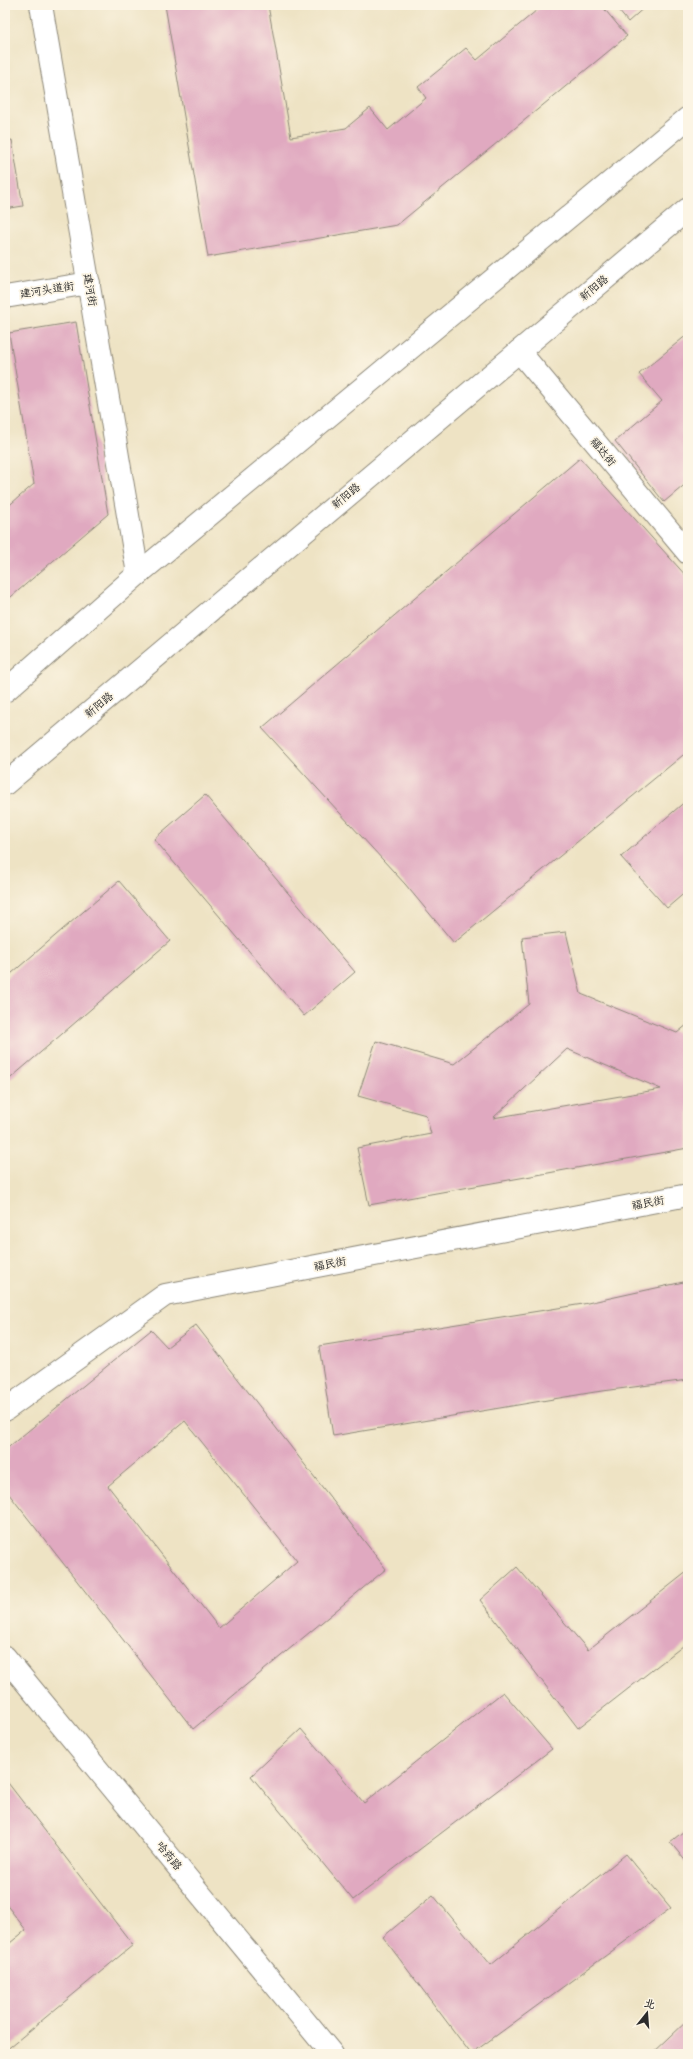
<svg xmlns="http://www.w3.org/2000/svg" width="693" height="2059" viewBox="0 0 693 2059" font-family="Sriracha,'LXGW WenKai TC',sans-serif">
<rect width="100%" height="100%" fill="#fcf5e5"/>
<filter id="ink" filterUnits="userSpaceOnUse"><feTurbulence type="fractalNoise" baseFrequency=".025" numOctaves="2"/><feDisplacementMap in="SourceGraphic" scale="8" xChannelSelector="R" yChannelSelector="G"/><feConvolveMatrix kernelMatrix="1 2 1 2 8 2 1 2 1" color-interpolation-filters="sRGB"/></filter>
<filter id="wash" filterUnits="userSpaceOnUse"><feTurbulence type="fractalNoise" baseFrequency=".012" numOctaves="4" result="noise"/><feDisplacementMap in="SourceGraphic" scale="16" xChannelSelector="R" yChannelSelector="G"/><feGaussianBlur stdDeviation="0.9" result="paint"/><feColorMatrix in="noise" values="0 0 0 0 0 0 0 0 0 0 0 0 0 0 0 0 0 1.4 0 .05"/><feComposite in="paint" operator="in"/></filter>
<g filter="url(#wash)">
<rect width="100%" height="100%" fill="#eee3c4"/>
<g id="blocks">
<g fill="#e0a9c0" fill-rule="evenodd">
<path d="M165,5h103l23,132 55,-9 24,-20 18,22 38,-32 -8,-11 48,-39 11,12 66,-55h58l26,31 -230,189 -189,32z"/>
<path d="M614,5h33l-19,17z"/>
<path d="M12,140l11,66 -18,3v-68z"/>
<path d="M76,322l32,192 -103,88v-93l29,-25 -25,-151z"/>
<path d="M688,334v148l-24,20 -49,-61 47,-40 -23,-27z"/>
<path d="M580,458l108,120v173l-234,192 -49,-59 -143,-156z"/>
<path d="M205,795l150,177 -51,44 -150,-177z"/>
<path d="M688,799v91l-21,18 -46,-51z"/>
<path d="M119,881l51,60 -165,142v-104z"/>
<path d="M566,932l15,62 96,39 11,-9v124l-319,57 -12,-57 74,-14 -5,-19 -68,-19 18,-55 78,23 75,-60 -7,-67zM567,1049l94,40 -168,29z"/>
<path d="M688,1281v99l-93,12 -262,44 -14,-90 264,-42z"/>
<path d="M196,1325l190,244 -193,160 -188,-240v-39l146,-120 16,17zM185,1421l112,140 -78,67 -111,-142z"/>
<path d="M517,1567l71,83 100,-79v71l-110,86 -98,-128z"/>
<path d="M503,1692l49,57 -199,151 -102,-124 50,-47 63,74z"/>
<path d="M5,1779l128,166 -128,106v-104l21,-17 -21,-27z"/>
<path d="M688,1828v36l-18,-22z"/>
<path d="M626,1854l45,54 -200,146 -88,-117 50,-42 58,70z"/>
<path d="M688,2020v34h-36z"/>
</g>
</g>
</g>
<g filter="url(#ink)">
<use href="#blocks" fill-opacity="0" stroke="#8c8778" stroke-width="1"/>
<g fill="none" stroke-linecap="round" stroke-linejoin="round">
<g stroke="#8c8778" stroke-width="24">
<g id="tertiary">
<path d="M41,5l97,569"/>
<path d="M5,297l84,-14"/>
<path d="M519,351l169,202"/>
<path d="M5,1410l160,-115 523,-100"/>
</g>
</g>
<g stroke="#8c8778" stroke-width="24">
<path id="secondary" d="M5,1657l327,397"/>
</g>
<g stroke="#8c8778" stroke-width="24">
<g id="primary">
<path d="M5,691l133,-117 550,-456"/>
<path d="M5,784l683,-575"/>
</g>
</g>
<use href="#tertiary" stroke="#fff" stroke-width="22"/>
<use href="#secondary" stroke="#fff" stroke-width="22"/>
<use href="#primary" stroke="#fff" stroke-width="22"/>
</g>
</g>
<g text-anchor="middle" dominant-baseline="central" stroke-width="3.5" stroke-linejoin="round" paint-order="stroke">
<g font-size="11" fill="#2b2b2b" stroke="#fcf5e5">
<text transform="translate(594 288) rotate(-40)">新阳路</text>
<text transform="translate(47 290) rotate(-9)">建河头道街</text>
<text transform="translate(90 290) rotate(80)">建河街</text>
<text transform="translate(603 452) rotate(50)">福达街</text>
<text transform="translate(346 496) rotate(-40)">新阳路</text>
<text transform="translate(99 705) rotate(-40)">新阳路</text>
<text transform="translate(648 1203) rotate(-11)">福民街</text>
<text transform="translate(330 1264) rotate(-11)">福民街</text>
<text transform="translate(169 1856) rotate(50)">哈药路</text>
</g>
</g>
<rect width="693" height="2059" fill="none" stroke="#fcf5e5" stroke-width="20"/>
<g transform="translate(647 2013) rotate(17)" stroke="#fcf5e5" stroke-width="3" paint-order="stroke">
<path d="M0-3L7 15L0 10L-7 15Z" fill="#2b2b2b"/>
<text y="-6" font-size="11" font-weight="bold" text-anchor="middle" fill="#2b2b2b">北</text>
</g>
</svg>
